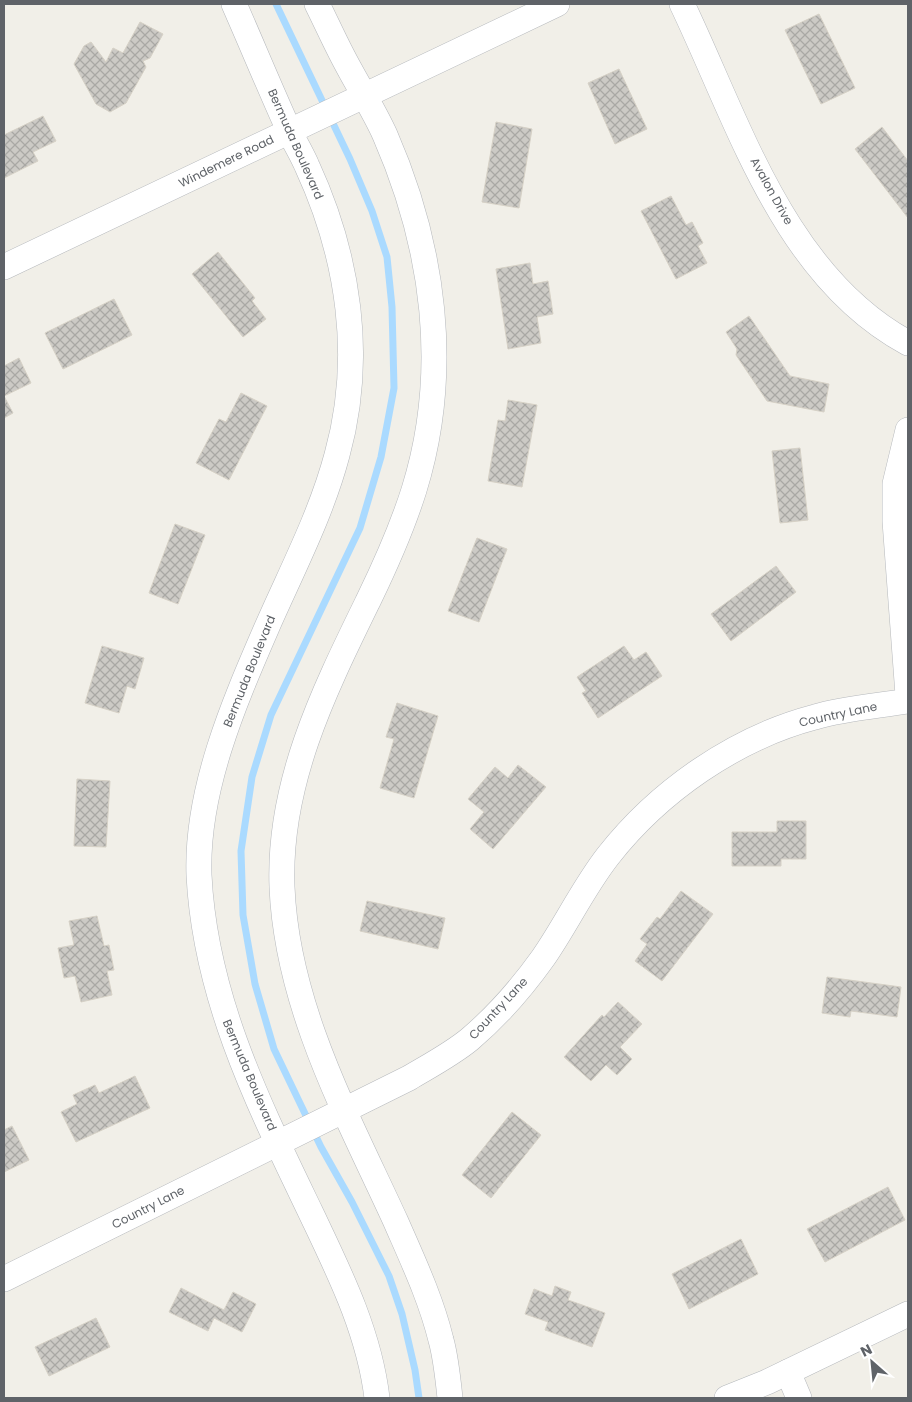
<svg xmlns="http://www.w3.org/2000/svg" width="912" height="1402" viewBox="0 0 912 1402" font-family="Poppins,sans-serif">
<defs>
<pattern id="building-cross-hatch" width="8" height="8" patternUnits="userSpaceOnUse" patternTransform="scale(1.25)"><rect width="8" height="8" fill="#cccac5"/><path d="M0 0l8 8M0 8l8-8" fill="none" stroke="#a9a8a4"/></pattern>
</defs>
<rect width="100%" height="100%" fill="#f1efe8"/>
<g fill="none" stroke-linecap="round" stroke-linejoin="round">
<path stroke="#aadaff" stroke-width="7" d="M276,4l74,155 22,52 15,46 5,50 2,81 -13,69 -21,71 -89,187 -19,62 -11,74 2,64 12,69 19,65 47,98 31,55 37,74 13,38 13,56 4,28"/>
</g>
<g fill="url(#building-cross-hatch)" stroke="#d6d1c6">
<path d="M819,14l36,74 -34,16 -36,-74z"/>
<path d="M140,22l23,12 -13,24 -7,3 3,6 -20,36 -16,9 -14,-8 -22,-40 10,-18 7,-4 15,20 7,-14 10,5z"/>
<path d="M619,69l28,60 -32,15 -27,-61z"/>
<path d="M43,116l13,25 -23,11 5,9 -34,17v-43z"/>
<path d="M496,122l36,7 -13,79 -37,-6z"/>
<path d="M882,127l26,34v57l-53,-69z"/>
<path d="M671,196l15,29 6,-3 11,21 -5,3 9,17 -31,16 -35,-68z"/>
<path d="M218,252l37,46 -3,3 14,18 -23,18 -51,-63z"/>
<path d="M530,263l3,21 15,-3 5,33 -16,3 4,26 -33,6 -12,-80z"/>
<path d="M114,299l18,36 -69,34 -18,-36z"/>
<path d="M749,316l41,60 39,8 -5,28 -57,-11 -31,-46 1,-6 -11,-17z"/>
<path d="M19,358l12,25 -27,13 9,17 -9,5v-52z"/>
<path d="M241,393l26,13 -38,74 -33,-17 23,-44 7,3z"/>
<path d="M508,400l29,5 -15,82 -34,-6 10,-61 7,1z"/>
<path d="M800,448l8,72 -28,3 -8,-72z"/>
<path d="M175,524l30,11 -27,69 -29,-11z"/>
<path d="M477,538l30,11 -28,73 -31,-11z"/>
<path d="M776,566l20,26 -65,49 -20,-27z"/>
<path d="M102,646l42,12 -9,31 -8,-3 -8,27 -34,-10z"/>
<path d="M624,646l10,14 12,-8 16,24 -64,42 -16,-25 4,-2 -9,-14z"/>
<path d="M397,703l41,13 -24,82 -34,-10 14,-49 -8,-2z"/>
<path d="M518,765l28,22 -53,62 -23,-20 14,-17 -16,-13 27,-32 13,11z"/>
<path d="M77,779l33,2 -4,66 -32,-1z"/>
<path d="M777,821h29v38h-25v7h-49v-34h45z"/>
<path d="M681,891l32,23 -51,67 -27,-20 12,-17 -7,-5 17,-22 3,2z"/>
<path d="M367,901l78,17 -7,31 -78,-18z"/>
<path d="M97,916l7,30 5,-1 5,25 -7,1 5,24 -31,7 -6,-26 -11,2 -6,-30 16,-3 -5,-24z"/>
<path d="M827,977l74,10 -4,30 -46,-6 -1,6 -28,-4z"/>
<path d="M618,1002l24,22 -22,23 12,12 -15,16 -11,-10 -15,16 -27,-24 38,-42 2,2z"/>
<path d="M135,1076l15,32 -74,34 -15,-30 16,-8 -4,-9 22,-10 4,8z"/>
<path d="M512,1112l29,23 -50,63 -29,-23z"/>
<path d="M12,1126l17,34 -25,12v-42z"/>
<path d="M888,1187l17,33 -80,42 -18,-33z"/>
<path d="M741,1239l17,35 -69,35 -17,-35z"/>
<path d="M555,1286l16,6 -3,8 37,13 -13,34 -47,-17 3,-8 -23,-8 9,-25 18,7z"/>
<path d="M181,1288l43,22 9,-18 23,12 -14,28 -28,-14 -6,13 -39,-19z"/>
<path d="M96,1318l14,29 -61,29 -14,-29z"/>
</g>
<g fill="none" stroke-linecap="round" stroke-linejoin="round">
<g stroke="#b5b8bc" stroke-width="26">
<g id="street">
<path d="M234,4c18,41 35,82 53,122 6,14 14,26 20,40 42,91 57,192 30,289 -16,60 -45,115 -70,172 -33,76 -71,163 -68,248 6,122 59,228 111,336 29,61 59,120 67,187"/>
<path d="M317,4c11,22 21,45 33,66 12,22 25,43 35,65 49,112 66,236 29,355 -12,38 -28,74 -45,109 -45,92 -91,184 -87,288 5,120 65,228 114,335 17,39 35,77 45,118 5,18 7,39 9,58"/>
<path d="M682,4c57,119 102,272 226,339"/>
<path d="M4,267l553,-263"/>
<path d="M908,430l-13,54v37l13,174"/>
<path d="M4,1279l405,-201c20,-12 43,-24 61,-39 27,-23 53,-53 73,-81 23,-33 40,-70 65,-102 51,-65 127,-118 207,-139 30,-9 63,-11 93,-16"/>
<path d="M788,1372l11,26"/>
<path d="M727,1398l40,-16 141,-68"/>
</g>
</g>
<use href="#street" stroke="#fff" stroke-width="25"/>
</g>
<g text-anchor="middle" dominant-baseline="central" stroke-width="4" stroke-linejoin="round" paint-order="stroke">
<g font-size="12" fill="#5f6368" stroke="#fff">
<text transform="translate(296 144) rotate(66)">Bermuda Boulevard</text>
<text transform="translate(226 161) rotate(-26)">Windemere Road</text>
<text transform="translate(772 191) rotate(61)">Avalon Drive</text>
<text transform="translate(249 671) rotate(-68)">Bermuda Boulevard</text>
<text transform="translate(838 714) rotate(-12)">Country Lane</text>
<text transform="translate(498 1008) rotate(-47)">Country Lane</text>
<text transform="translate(250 1075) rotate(67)">Bermuda Boulevard</text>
<text transform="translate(148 1207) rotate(-27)">Country Lane</text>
</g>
</g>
<rect width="912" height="1402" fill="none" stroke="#5f6368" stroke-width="10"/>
<g transform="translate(872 1362) rotate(333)" stroke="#ffffff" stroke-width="4" paint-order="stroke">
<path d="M0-4L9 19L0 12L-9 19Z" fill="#5f6368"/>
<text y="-8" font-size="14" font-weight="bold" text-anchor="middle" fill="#5f6368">N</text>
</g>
</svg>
